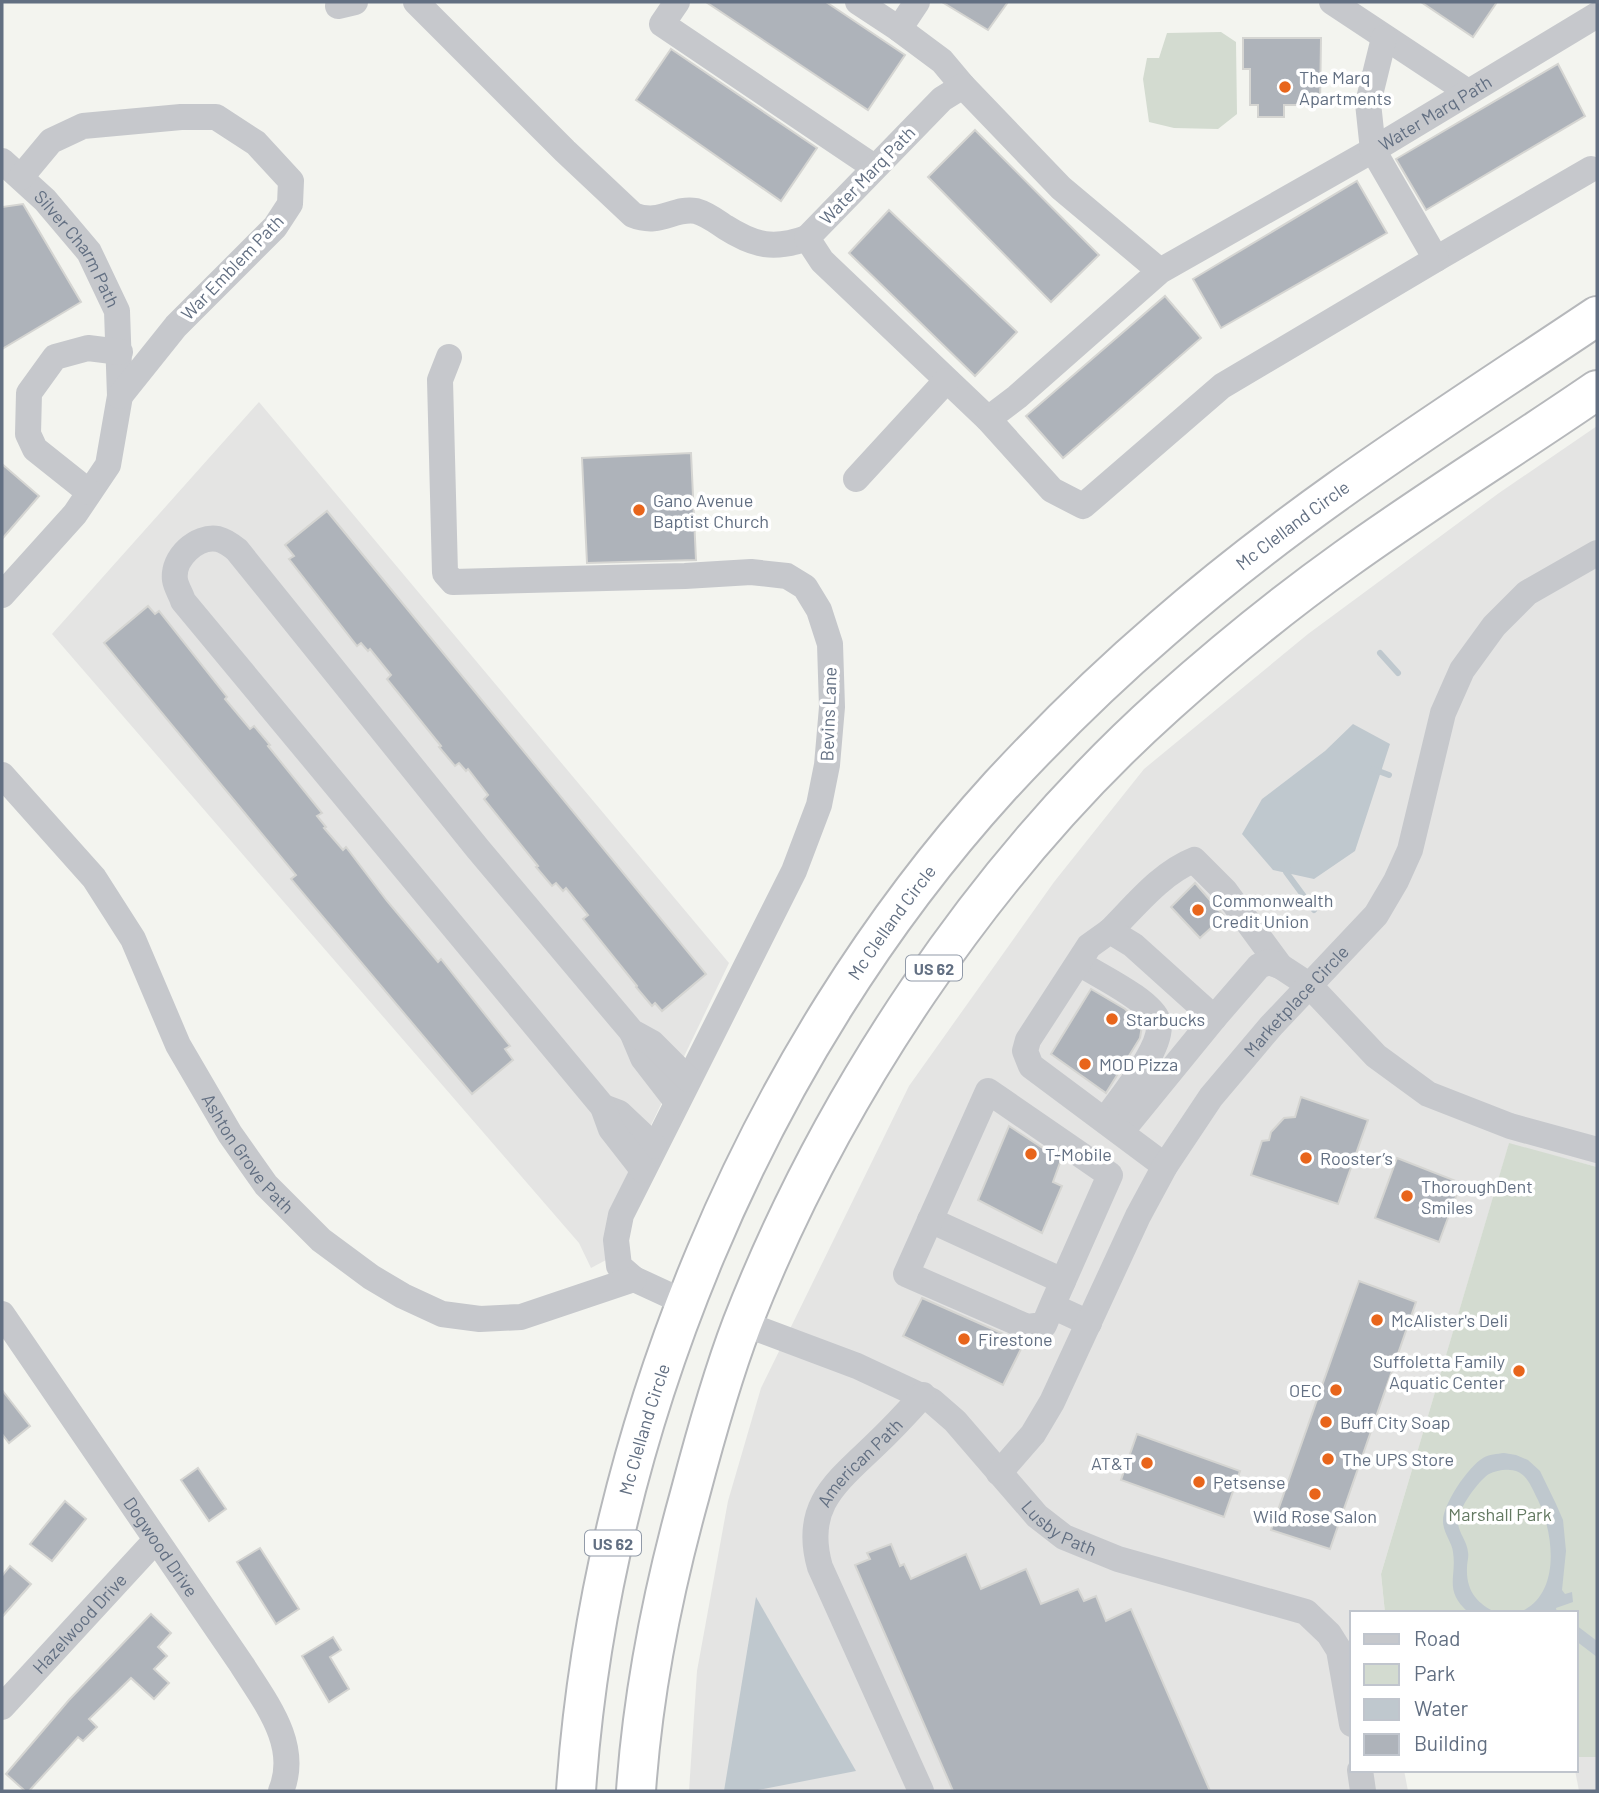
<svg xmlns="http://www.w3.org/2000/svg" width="1599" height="1793" viewBox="0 0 1599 1793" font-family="Barlow,sans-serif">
<rect width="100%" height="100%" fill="#f3f4ef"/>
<g fill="#e4e4e3">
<path d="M259,402l470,561 -116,241 -7,56 -15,8 -12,-25 -527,-609z"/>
<path d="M1597,426v741l-88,-23 -128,430 4,39h-33v157h52l4,21h-719l8,-120 31,-170 33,-113 148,-302 145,-204 90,-113 164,-135 191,-141z"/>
<path d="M1576,1757h21v34h-18l-4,-21z"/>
</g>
<g fill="#d3dbd0">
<path d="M1221,32l15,10 1,72 -19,15 -44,-1 -25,-6 -6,-43 4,-21h12l8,-25z"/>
<path d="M1509,1143l88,24v590h-21v-144h-191l-4,-39z"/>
</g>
<g fill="#bfc8ce">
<path d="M1353,724l37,20 -35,107 -41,28 -41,-9 -31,-36 20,-35 63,-48z"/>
<path d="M1504,1453l12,2 12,5 12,11 16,33 7,16 3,31 -4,39 3,4 7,-2 1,10 -17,6 1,5h-39c44,-17 36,-79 20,-113 -7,-13 -11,-29 -28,-30 -6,-1 -15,1 -21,4 -10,6 -32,36 -31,48 0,10 9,19 10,30 1,5 -1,10 -1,16 -1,23 10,36 30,45h-28c-26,-23 -12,-35 -16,-61 -1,-10 -10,-19 -10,-31 0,-17 25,-54 40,-63 6,-4 14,-4 21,-5z"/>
<path d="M756,1597l100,174 -103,20h-29z"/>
<path d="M1576,1625l21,16v16l-21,-16z"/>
</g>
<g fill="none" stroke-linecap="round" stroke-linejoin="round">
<g stroke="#bfc8ce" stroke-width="6">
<path d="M1380,653l18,20"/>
<path d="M1373,769l16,6"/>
<path d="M1288,866l-2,6 28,38"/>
</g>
</g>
<g fill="#aeb3ba" stroke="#d5d5d2" stroke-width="2">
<path d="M706,2h120l79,53 -37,55z"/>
<path d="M942,2h66l-20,28z"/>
<path d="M1421,2h76l-24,35z"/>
<path d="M1243,38h78l-1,67h-36v12h-26v-12h-8v-36h-7z"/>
<path d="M671,49l146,99 -36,53 -145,-101z"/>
<path d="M1558,64l27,52 -159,94 -30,-51z"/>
<path d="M975,130l124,125 -48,47 -123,-125z"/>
<path d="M1357,181l30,52 -166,95 -28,-49z"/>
<path d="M23,204l58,98 -79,47v-142z"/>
<path d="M889,210l128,122 -42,44 -126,-123z"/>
<path d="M1165,296l36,42 -138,120 -37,-42z"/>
<path d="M691,453l5,107 -109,3 -5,-105z"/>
<path d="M2,464l37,32 -37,43z"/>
<path d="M327,511l379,463 -44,37 -7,-8 -3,3 -16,-19 1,-1 -54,-67 5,-4 -22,-27 -3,3 -7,-8 -4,3 -16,-19 2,-1 -54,-67 4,-4 -20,-26 -2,2 -7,-8 -4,3 -16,-19 2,-1 -54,-67 4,-4 -21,-26 -2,2 -7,-8 -4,3 -68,-87 5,-3 -9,-11z"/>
<path d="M148,606l7,8 4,-3 68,86 -2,2 25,30 4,-3 16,19 -2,1 54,67 -5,3 9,11 -2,1 19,22 3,-3 41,54 51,61 3,-3 69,87 -5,3 8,11 -41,34 -181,-215 5,-4 -192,-232z"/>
<path d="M1195,883l29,33 -24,22 -29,-31z"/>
<path d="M1091,989l34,20 17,17 -2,12 -34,55 -55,-39z"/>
<path d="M1301,1097l67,23 -30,84 -87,-29 11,-34 7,-1 2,-8 13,-14 11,-1z"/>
<path d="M1009,1126l52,34 -8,22 9,4 -20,47 -64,-33z"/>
<path d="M1397,1158l64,25 -22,59 -64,-24z"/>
<path d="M1359,1281l57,21 -86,247 -59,-19z"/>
<path d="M922,1298l102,45 -21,42 -100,-49z"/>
<path d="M2,1390l28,36 -21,17 -7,-9z"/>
<path d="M1137,1434l103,37 -16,46 -103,-37z"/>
<path d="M198,1468l28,41 -17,12 -28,-41z"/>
<path d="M65,1501l21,18 -34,42 -22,-17z"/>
<path d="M891,1544l9,22 4,-2 7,15 55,-25 15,35 45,-20 15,35 37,-15 6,12 12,-5 10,25 25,-12 79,182h-257l-98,-226 15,-6 -3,-6z"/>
<path d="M260,1548l39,61 -23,15 -39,-62z"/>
<path d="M10,1566l21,18 -29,33v-41z"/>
<path d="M151,1614l20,19 -13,14 9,9 -13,13 15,14 -15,16 -23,-21 -42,41 8,8 -14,14 -5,-4 -49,54h-4l-19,-17 63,-74z"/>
<path d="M333,1637l8,13 -11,7 19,32 -20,13 -27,-46z"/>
</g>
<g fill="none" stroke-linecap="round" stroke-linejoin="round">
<g stroke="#b6b8bb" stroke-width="42">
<g id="highway">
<path id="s9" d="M576,1791c25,-361 179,-736 424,-1005 51,-55 105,-108 162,-157 134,-118 287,-214 435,-313"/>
<path d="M636,1791c7,-100 27,-200 54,-297 15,-57 31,-115 52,-170 89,-228 241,-456 424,-620 57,-51 117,-100 180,-145 82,-59 168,-112 251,-169"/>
</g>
</g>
<g stroke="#c6c8cc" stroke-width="26">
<path d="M416,2l149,149 68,64c28,11 40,-8 63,-4 11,3 20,10 29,16 30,19 49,23 82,11"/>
<path d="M677,2l-15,22 212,143"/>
<path d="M858,2l41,27"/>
<path d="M917,2l-18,27 43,32 21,25"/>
<path d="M1332,2l136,90"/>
<path d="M338,6l17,-4"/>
<path id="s1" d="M2,161l43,39 44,52 28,59 3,85 -12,69 -33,49 -73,81"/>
<path d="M21,177l30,-36 32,-15 98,-9h35l40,26 35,38 -1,23 -15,23 -99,99 -56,70"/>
<path d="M1436,259l155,-90"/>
<path id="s2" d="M1160,271l-99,-83 -98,-102 -21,13 -135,139 15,23 166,158 29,-22 143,-126 213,-121 224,-135"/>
<path d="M449,357l-9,23 5,193 8,9 232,-6 66,-4 36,4 18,11 14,23 11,34 2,63 -5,58 -8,40 -25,66 -173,344 -5,25 3,26 15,13 52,24"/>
<path d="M988,419l64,71 31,16 139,-120 214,-127 -63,-109 -5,-47 16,-65"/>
<path d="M856,479l90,-98"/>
<path d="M89,492l-54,-43 -7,-15 1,-41 26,-36 33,-9 32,4"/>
<path id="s3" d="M2,775l92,103 39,61 45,106 52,89 36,51 55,55 50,37 32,19 39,18 38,5 41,-2 113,-38"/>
<path d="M1110,931c25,-25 51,-58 84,-71l31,31 55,75"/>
<path d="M1079,963c18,12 72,37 79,58 8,24 -39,79 -53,99"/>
<path d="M632,1032l11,26 34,44"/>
<path d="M603,1107l16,6 35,33"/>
<path d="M1121,1132l93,-114"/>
<path d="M1165,1166l-134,-100 -6,-15 3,-11 61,-94 21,-15 23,14 81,73 45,-52 10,-4 11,4 29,19 67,71 52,38 82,32 87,24"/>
<path d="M643,1170l-32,-41 -8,-22 -420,-506c-2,-7 -7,-14 -8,-21 -3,-22 22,-45 43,-41 8,2 13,6 19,11l241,299 154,183 20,11 36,36"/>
<path d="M930,1220l133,61"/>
<path d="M1052,1306l58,-131 -122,-84 -82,183 121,53 17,-2 8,-19 37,17"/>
<path id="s4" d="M2,1314l240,351c24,38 58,80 39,126"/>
<path id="s5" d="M742,1323l115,43 75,35 23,20 82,95 27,21 54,22 188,53 23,22 10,16 13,74"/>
<path id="s6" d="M999,1473l34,-39 19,-32 86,-186 27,-50 46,-69 60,-71 105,-111 20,-34 14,-31 33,-137 19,-43 32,-44 33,-33 70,-40"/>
<path id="s7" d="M2,1707l153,-166"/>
<path d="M1360,1770l3,21"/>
<path id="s8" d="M921,1791l-101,-224c-17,-59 14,-83 53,-120 18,-17 34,-34 50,-52"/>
</g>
<use href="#highway" stroke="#fff" stroke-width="38"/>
</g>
<g fill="#e8651b" stroke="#fff" stroke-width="2.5">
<circle cx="1285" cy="87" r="7"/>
<circle cx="639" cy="510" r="7"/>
<circle cx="1198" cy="910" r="7"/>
<circle cx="1112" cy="1019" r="7"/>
<circle cx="1085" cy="1064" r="7"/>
<circle cx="1031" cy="1154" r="7"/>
<circle cx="1306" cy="1158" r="7"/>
<circle cx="1407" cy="1196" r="7"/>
<circle cx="1377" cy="1320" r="7"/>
<circle cx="964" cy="1339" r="7"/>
<circle cx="1519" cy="1371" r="7"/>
<circle cx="1336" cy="1390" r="7"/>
<circle cx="1326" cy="1422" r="7"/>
<circle cx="1328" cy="1459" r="7"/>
<circle cx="1147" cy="1463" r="7"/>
<circle cx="1199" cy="1482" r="7"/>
<circle cx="1315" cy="1494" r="7"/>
</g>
<g text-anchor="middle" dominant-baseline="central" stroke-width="7" stroke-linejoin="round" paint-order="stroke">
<g fill="#fff" stroke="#919aa8" stroke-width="2">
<rect x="906" y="955.5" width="56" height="25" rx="5"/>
<rect x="585" y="1530.5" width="56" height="25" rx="5"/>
</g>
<g font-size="16" font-weight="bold" fill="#626f82">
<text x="934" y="968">US 62</text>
<text x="613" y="1543">US 62</text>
</g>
<g font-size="18" fill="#626f82" stroke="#fff" text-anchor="start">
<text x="1299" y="77">The Marq<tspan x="1299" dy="21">Apartments</tspan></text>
<text x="653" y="500">Gano Avenue<tspan x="653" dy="21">Baptist Church</tspan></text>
<text x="1212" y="900">Commonwealth<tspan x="1212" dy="21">Credit Union</tspan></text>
<text x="1126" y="1019">Starbucks</text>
<text x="1099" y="1064">MOD Pizza</text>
<text x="1045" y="1154">T-Mobile</text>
<text x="1320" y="1158">Rooster’s</text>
<text x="1421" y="1186">ThoroughDent<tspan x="1421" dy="21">Smiles</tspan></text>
<text x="1391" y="1320">McAlister's Deli</text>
<text x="978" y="1339">Firestone</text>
<text x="1505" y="1361" text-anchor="end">Suffoletta Family<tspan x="1505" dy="21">Aquatic Center</tspan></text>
<text x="1322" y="1390" text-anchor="end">OEC</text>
<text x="1340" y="1422">Buff City Soap</text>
<text x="1342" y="1459">The UPS Store</text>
<text x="1133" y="1463" text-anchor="end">AT&amp;T</text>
<text x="1213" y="1482">Petsense</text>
<text x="1315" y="1516" text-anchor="middle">Wild Rose Salon</text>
</g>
<g font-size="18" fill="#626f82" stroke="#fff">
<text stroke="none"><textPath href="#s2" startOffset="1290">Water Marq Path</textPath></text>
<text transform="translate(867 175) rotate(-46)">Water Marq Path</text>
<text stroke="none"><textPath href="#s1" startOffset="117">Silver Charm Path</textPath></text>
<text transform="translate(232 267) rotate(-46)">War Emblem Path</text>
<text stroke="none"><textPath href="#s9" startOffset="1503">Mc Clelland Circle</textPath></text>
<text transform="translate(828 714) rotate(-88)">Bevins Lane</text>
<text stroke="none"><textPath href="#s9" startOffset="936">Mc Clelland Circle</textPath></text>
<text stroke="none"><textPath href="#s6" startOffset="562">Marketplace Circle</textPath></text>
<text stroke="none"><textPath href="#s3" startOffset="455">Ashton Grove Path</textPath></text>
<text stroke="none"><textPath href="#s9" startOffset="369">Mc Clelland Circle</textPath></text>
<text stroke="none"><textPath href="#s8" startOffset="366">American Path</textPath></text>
<text stroke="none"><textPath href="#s5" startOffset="387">Lusby Path</textPath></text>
<text stroke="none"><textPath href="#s4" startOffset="282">Dogwood Drive</textPath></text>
<text stroke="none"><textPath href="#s7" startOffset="114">Hazelwood Drive</textPath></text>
</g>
<g font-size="18" fill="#637961" stroke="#fff">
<text x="1500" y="1514">Marshall Park</text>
</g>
</g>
<rect width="1599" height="1793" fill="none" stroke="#626f82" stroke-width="7"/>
<rect x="1350" y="1611" width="228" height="161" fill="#ffffff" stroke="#c0c5cd" stroke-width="2"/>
<rect x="1364" y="1634" width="35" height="10" fill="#c6c8cc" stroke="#c0c5cd" stroke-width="2"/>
<text x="1414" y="1646" font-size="21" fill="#626f82">Road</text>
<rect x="1364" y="1664" width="35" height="21" fill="#d3dbd0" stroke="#c0c5cd" stroke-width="2"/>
<text x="1414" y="1681" font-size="21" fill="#626f82">Park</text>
<rect x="1364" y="1699" width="35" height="21" fill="#bfc8ce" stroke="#c0c5cd" stroke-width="2"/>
<text x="1414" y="1716" font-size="21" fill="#626f82">Water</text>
<rect x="1364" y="1734" width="35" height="21" fill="#aeb3ba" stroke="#c0c5cd" stroke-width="2"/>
<text x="1414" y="1751" font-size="21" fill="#626f82">Building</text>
</svg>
